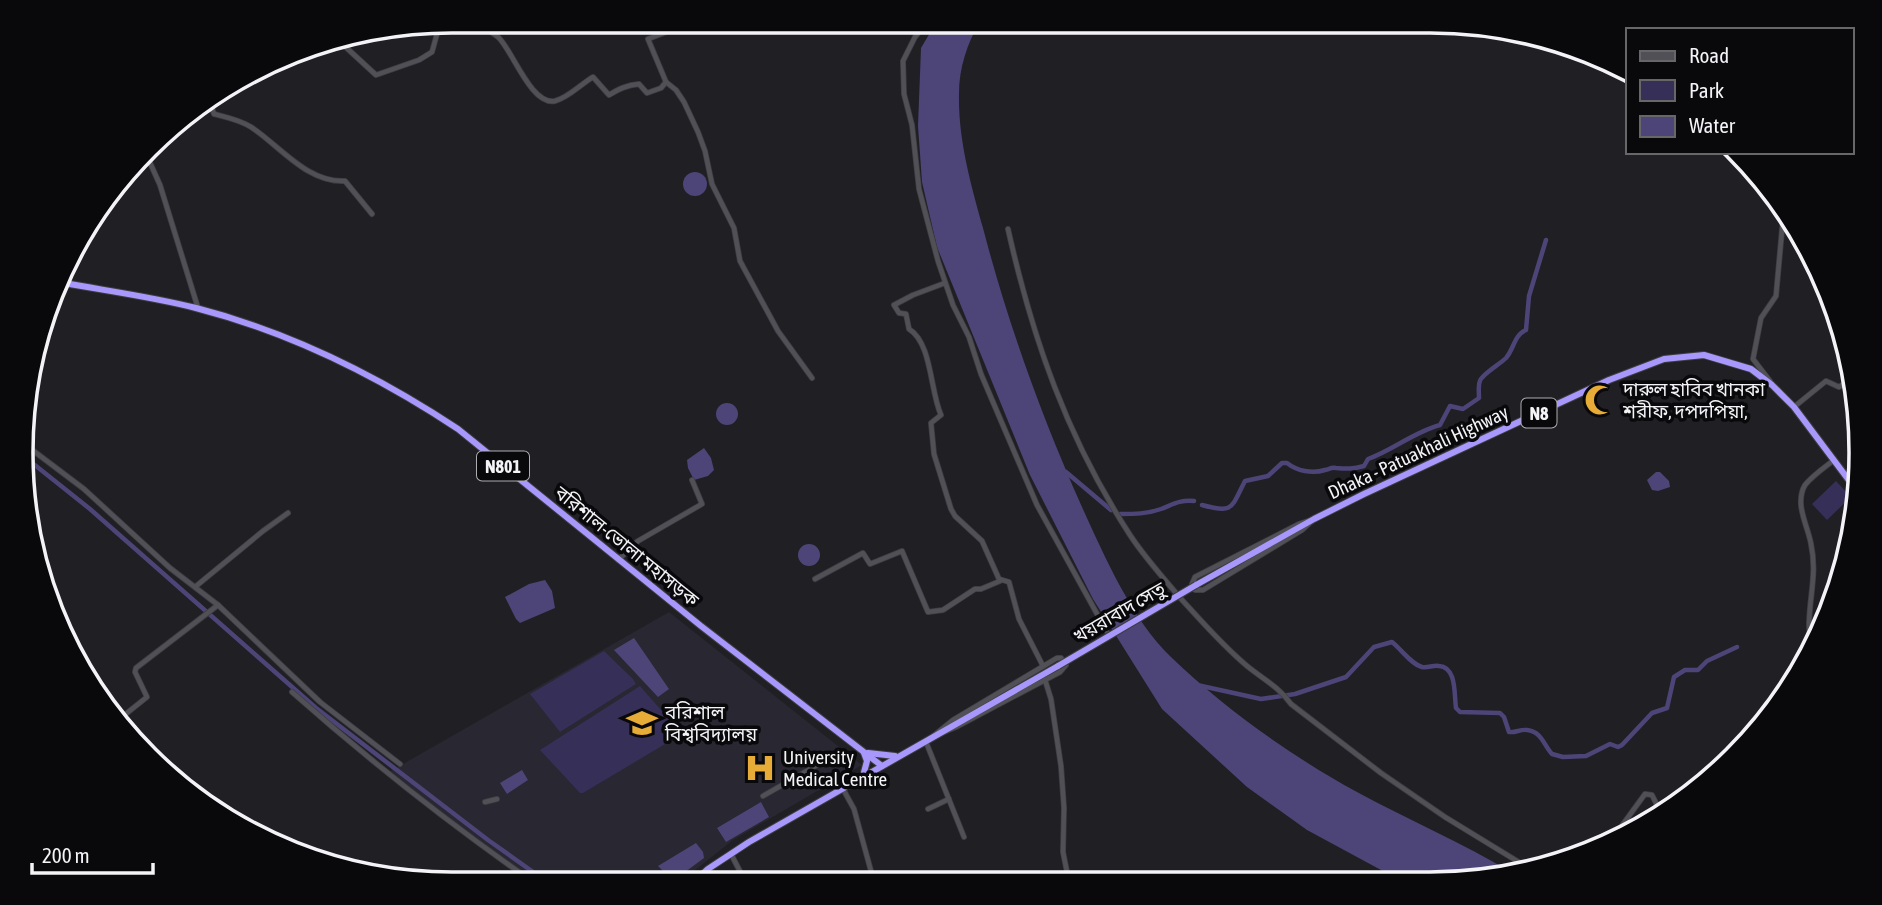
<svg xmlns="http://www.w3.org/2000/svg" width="1882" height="905" viewBox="0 0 1882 905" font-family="'Asap Condensed','Noto Sans Bengali',sans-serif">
<rect width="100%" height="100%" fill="#1f1f24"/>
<path fill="#282732" d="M669,612l193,153 -129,75 -54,43 -140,1 -86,-62 -64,-50z"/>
<g fill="#362f57">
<path d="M1836,481l15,16 -24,23 -15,-16z"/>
<path d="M604,651l29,28 3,5 -76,48 -30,-38z"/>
<path d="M640,686l42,48 -99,59h-3l-40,-43z"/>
</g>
<g fill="#4d4577">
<path d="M937,21h43c-13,23 -21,47 -21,73 -1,45 12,91 24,134 25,96 59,189 99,279 22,48 50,113 89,150 54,52 120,99 186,135 51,28 105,50 155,81l-26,7 -81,1 -24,-11 -74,-40 -60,-43 -85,-78 -69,-110 -63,-124 -93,-228 -15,-65 -4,-56 3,-78z"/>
<circle cx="695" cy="184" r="12"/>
<circle cx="727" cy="414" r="11"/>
<path d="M704,448l7,10 3,12 -6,6 -14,4 -6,-12 -1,-8z"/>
<path d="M1656,472h4l9,9 1,6 -12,4 -6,-1 -5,-10z"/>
<circle cx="809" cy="555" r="11"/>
<path d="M545,580l7,11 3,17 -35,15 -4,-4 -11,-22 24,-13z"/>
<path d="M634,638l35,51 -11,8 -44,-47z"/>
<path d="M522,770l6,10 -21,14 -7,-11z"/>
<path d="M761,802l8,15 -43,25 -9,-14z"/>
<path d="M696,843l7,9 1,6 -31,23 -15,-15z"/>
</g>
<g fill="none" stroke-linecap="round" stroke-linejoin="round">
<g stroke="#4d4577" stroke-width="4.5">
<path d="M26,458l64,51 226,199 172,132 62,44"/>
<path d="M1066,472l45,38"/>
<path d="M1202,505c32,9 29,3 43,-24l23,-5 14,-13h5c10,8 25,11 38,7 7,-1 4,-3 11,-2 11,1 17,1 28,-2l4,-7c25,-9 46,-27 72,-34l10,-19 13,3 16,-11c0,-5 -1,-13 1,-17 1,-6 20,-17 26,-23 8,-9 8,-23 20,-28l3,-34 17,-56"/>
<path d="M1120,514c14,0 27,0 41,-5 13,-5 18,-9 33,-8"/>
<path d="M1197,685l64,14 34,-5 51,-17 28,-30 18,-5c9,7 19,22 30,25 6,1 11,-2 17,-1 18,1 15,29 17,42l4,4 40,1 4,4 5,15c7,1 11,-3 18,-2 15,2 16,14 25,24l11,3 23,-1 24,-12 8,3 4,-2 30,-32 15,-5 7,-31 11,-7h13l9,-9 30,-14"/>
</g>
<g stroke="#3d3d41" stroke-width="6">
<g id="minor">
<path d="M469,21c9,5 21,9 29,16 14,12 33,69 57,64 13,-3 26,-17 38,-24l16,18c10,-6 18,-10 30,-11l8,9 14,-5 5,-6 -18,-43 21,-8 -3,-10"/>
<path d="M928,21l-13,16 -12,24 1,33 8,31 7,64 19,72 15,44 16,32 12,37 56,131 70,127"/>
<path d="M338,40l38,35 43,-15 13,-8 8,-29"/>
<path d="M666,82l10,8 8,12 14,30 7,19 7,33 22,44 6,33 38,70 34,47"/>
<path d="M209,100l5,14c12,3 26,6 37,13 29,19 56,56 94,54l27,33"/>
<path d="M147,156l13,29 38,123"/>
<path d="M1008,229c25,111 59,209 122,306 15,23 35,45 53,66 20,22 41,46 64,65 16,13 32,21 44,38l90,69 64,44 85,52"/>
<path d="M945,283l-32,12 -19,10 5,8 7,1 3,15c23,14 21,62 32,86l-10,8 3,31 17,55 4,7 27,25 17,38 10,3 10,37 24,47"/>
<path d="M1770,381l-17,-22 8,-41 15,-22 7,-77"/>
<path d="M1794,407l32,-26 13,6 8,-5"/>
<path d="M27,446l57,43 86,79 48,37 102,97 80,62"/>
<path d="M1314,519l-12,11 -99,60h-8l-3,-6 3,-7 104,-53z"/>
<path d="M618,560l20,-19 64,-37 -10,-24"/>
<path d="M815,579l48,-26 7,11 32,-13 26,61 15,-2 32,-21h6l19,-8"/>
<path d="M195,587l68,-56 25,-18"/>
<path d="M1811,648c-7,-39 8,-67 0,-104 -3,-18 -17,-40 -6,-59 7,-9 20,-18 29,-25"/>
<path d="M1057,658h4l5,7 -6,7 -104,55 -24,10 21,-17z"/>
<path d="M1045,680l6,19 10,67 3,42 -1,44 6,30"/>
<path d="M292,692c78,69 159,133 244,192"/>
<path d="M122,717l25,-20 -12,-25 1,-4 82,-63"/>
<path d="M926,742l38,95"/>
<path d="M843,789l11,20 20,73"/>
<path d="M763,796l63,-36"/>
<path d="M485,802l12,-3"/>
<path d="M928,809l21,-10"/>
<path d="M1610,842l35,-48 7,1 9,18"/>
<path d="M731,854l15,29"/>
</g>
</g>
<g stroke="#3d3d41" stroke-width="8">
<g id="highway">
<path d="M64,283c44,8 89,14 132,25 93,24 182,68 262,121l243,197 181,140"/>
<path d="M1196,585l118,-66 50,-25 245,-114 55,-21 40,-4 47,14 21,16 22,22 60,80"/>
<path d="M868,753l27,3"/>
<path d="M863,776l4,-15 -3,-8"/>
<path d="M693,883l15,-14 41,-27 309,-176"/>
</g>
</g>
<use href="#minor" stroke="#505056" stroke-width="4.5"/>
<use href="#highway" stroke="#a898fc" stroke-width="6"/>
<g stroke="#3d3d41" stroke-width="8" stroke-linecap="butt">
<path id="highway-bridge" d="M1058,666l138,-81"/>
</g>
<use href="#highway-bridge" stroke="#a898fc" stroke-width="6"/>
</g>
<defs>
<g id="mosque-bare" transform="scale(2.415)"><path d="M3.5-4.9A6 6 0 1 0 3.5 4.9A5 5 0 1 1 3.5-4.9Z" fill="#e7ac37" stroke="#09090b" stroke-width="2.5" paint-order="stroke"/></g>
<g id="university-bare" transform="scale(2.415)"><path d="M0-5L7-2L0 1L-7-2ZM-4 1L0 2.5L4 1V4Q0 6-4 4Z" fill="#e7ac37" stroke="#09090b" stroke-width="2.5" paint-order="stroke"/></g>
<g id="hospital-bare" transform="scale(2.415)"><path d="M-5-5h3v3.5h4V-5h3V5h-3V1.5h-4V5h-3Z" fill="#e7ac37" stroke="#09090b" stroke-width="2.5" paint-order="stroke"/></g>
</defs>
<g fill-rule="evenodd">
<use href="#mosque-bare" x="1600" y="400"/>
<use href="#university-bare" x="642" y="723"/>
<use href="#hospital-bare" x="760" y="768"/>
</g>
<g text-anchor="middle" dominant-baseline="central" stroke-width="7" stroke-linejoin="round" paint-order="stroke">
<g fill="#09090b" stroke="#aeaeb1" stroke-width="2">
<rect x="1521.5" y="398.5" width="35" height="29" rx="5"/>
<rect x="477" y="451.5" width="52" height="29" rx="5"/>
</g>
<g font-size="18" font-weight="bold" fill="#f4f4f8">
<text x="1539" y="413">N8</text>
<text x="503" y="466">N801</text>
</g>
<g font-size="19" fill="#f4f4f8" stroke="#09090b" text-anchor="start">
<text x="1623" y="389">দারুল হাবিব খানকা<tspan x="1623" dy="22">শরীফ, দপদপিয়া,</tspan></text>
<text x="665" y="712">বরিশাল<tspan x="665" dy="22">বিশ্ববিদ্যালয়</tspan></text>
<text x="783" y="757">University<tspan x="783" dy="22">Medical Centre</tspan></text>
</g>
<g font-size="19" fill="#f4f4f8" stroke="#09090b">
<text transform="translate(1418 452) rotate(-25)">Dhaka - Patuakhali Highway</text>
<text transform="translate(627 546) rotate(39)">বরিশাল-ভোলা মহাসড়ক</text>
<text transform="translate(1119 612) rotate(-30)">খয়রাবাদ সেতু</text>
</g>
</g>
<path d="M0 0H1882V905H0ZM452 33H1430A419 419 0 0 1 1849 452V453A419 419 0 0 1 1430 872H452A419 419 0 0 1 33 453V452A419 419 0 0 1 452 33Z" fill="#09090b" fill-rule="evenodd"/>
<path fill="none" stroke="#f4f4f8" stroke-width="3.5" d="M452 33H1430A419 419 0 0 1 1849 452V453A419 419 0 0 1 1430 872H452A419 419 0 0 1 33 453V452A419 419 0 0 1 452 33Z"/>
<rect x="1626" y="28" width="228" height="126" fill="#09090b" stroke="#67676a" stroke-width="2"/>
<rect x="1640" y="51" width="35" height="10" fill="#505056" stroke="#67676a" stroke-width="2"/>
<text x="1689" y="63" font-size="21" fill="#f4f4f8">Road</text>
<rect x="1640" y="80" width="35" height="21" fill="#362f57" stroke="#67676a" stroke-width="2"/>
<text x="1689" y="98" font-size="21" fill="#f4f4f8">Park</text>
<rect x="1640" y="116" width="35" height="21" fill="#4d4577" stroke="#67676a" stroke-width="2"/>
<text x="1689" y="133" font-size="21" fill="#f4f4f8">Water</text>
<path d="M32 863v10h121v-10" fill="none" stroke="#f4f4f8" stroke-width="3.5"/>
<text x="42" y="863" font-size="21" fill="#f4f4f8" stroke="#09090b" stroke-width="5" paint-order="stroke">200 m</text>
</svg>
